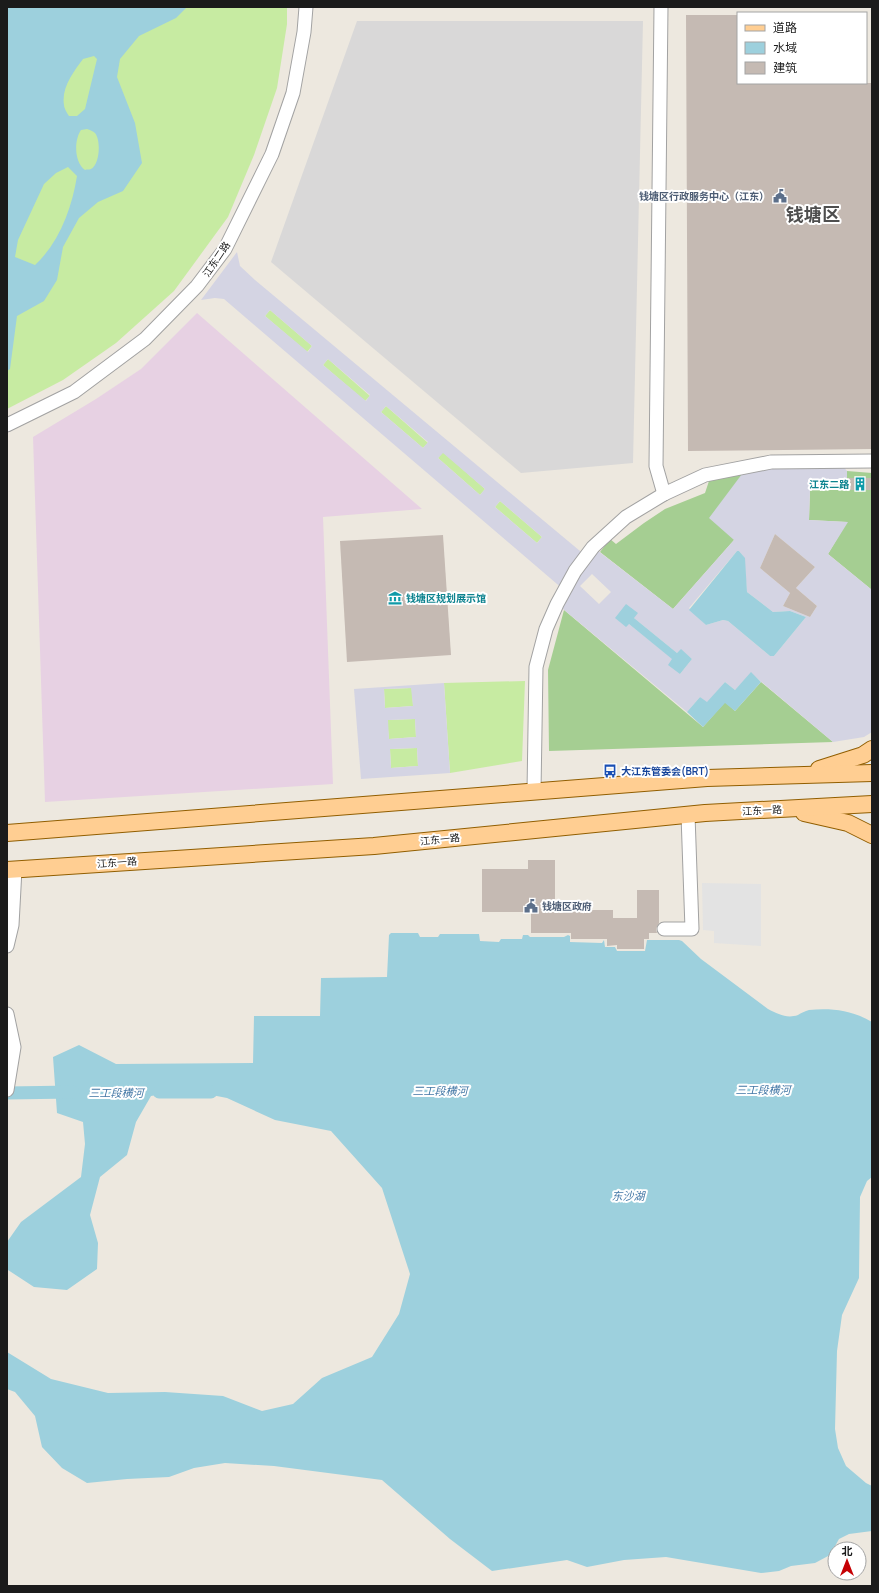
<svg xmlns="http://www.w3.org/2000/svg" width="879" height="1593" viewBox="0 0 879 1593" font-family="Manrope,'Noto Sans SC',sans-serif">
<rect width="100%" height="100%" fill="#ede8df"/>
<path fill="#d9d8d8" d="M357,21h286l-10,442 -112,10 -250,-211z"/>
<path fill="#e7d1e3" d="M197,313l225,196 -99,8 10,267 -288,18 -12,-365 63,-38 45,-30z"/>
<g fill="#c7eba2">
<path d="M7,7h280v17l-10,64 -23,67 -26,62 -54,74 -58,52 -53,37 -56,29z"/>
<path d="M270,310l42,36 -5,6 -42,-36z"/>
<path d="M328,359l42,37 -5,5 -42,-36z"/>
<path d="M386,406l42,37 -5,5 -42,-36z"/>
<path d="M443,452l42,37 -5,6 -42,-37z"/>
<path d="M500,501l42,36 -5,6 -42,-36z"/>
<path d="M525,681l-3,80 -72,12 -6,-90z"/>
<path d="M412,688l1,18 -28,2 -1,-19z"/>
<path d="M415,719l1,18 -27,2 -2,-19z"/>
<path d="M417,748l1,18 -27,2 -1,-19z"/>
</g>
<g fill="#a5ce92">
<path d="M847,471l25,2v117l-44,-36 19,-32 -38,-2 1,-30h37z"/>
<path d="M744,472l-10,68 -61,69 -73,-57 10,-13 6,5 28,-21 21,-14 40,-16 4,-12z"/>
<path d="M564,610l139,117 22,-25 10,9 26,-29 72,60 -284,9 -1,-81z"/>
</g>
<path fill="#e3e3e3" d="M702,883l59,1v62l-47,-3v-12l-11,-1v-1z"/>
<g fill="#d4d4e3" fill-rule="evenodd">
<path d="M237,252l3,14 15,14 331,276 7,-9 80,62 61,-69 -25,-22 39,-52 90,-5 9,10v19h-37l-1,30 39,2 -20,32 44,36v142l-8,5 -31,5 -82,-69 -16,17 -10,-8 -18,21 -7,-6 -13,15 -130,-108 7,-14 -340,-291 -9,-1 -14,2zM270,310l42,36 -4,6 -43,-36zM328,359l42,36 -4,6 -43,-36zM386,406l42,36 -5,6 -42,-36zM443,453l42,36 -5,6 -42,-37zM500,501l42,36 -5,6 -42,-36zM775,534l40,33 -19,21 21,18 -7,11 -27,-11 7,-13 -30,-25zM737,551h2l5,6 3,35 26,20 17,-1 16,6 -32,39h-4l-42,-35 -5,-1 -17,5 -17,-17zM592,574l19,18 -12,12 -19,-18zM626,604l8,14 43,35 4,-3 11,9 -12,15 -7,-15 -44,-35z"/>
<path d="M444,683l6,90 -89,6 -7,-90zM411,688l2,18 -28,2 -1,-19zM415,719l1,18 -27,2 -1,-19zM417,748l1,18 -27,2 -1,-19z"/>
</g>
<g fill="#9dd0dd" fill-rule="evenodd">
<path d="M7,7h180l-11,11 -37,18 -19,23 -3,18 18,46 7,40 -19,28 -25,11 -19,16 -16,29 -6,33 -13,21 -27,15 -7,53 -3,2zM94,56l3,3 -12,50 -8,7h-8c-2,-3 -5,-8 -5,-11 -3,-17 10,-34 19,-46zM87,129c3,1 6,2 8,4 6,7 5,31 -4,36 -2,1 -4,0 -6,1 -11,-8 -11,-30 -4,-40zM68,167l9,9c-5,32 -18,67 -42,89l-20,-8 3,-17 26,-56 12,-11z"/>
<path d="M737,551h2l6,7 2,34 26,20 17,-1 16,6 -32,39h-4l-42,-35 -5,-1 -17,5 -17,-15z"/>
<path d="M626,604l12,9 -4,5 43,35 4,-4 11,10 -12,15 -12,-9 4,-6 -43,-35 -3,3 -11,-9z"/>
<path d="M751,672l10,10 -26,29 -10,-8 -22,24 -16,-15 13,-15 7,5 18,-20 10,8z"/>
<path d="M391,933h27l2,4h18l2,-3h39l1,7 19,1 2,-3h21l1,-4h5l2,2h34l4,-2 2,1v6l32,1 2,-3 1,7h10l2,4h28l2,-11h32l3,1 19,18 67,50c10,5 19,10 30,6 3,-2 7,-4 11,-5 22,-2 43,0 63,12v155l-5,4 -7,16 -1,81 -17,37 -5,36 -2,78 3,19 8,18 20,17 6,3v45l-23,3 -10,5 -9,16 -15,8 -24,3 -12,5 -18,2 -95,-16 -42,3 -37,7 -20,-7 -75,11 -42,-32 -68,-59 -108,-14 -49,-3 -31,5 -25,9 -42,2 -40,4 -25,-15 -20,-21 -7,-31 -20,-24 -8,-3v-37l44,27 57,14 57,-1 58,4 39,15 31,-7 29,-26 50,-21 27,-43 11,-40 -28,-86 -51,-57 -56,-11 -48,-22 -41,-8 -35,6 -15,26 -9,33 -27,22 -10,38 8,28 -1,26 -30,21 -33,-3 -26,-17 -1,-28 14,-20 60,-45 4,-33 -2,-22 -26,-9 -4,-56 26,-12 37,19 137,-1 1,-47h66l1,-38 66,-1 2,-42z"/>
</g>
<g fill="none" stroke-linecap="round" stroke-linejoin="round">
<g stroke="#9dd0dd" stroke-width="13">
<path d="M159,1092h52"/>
<path d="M7,1093l66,-1"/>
</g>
</g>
<g fill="#c5bab3">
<path d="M686,15h52v68h134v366l-184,2z"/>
<rect x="848" y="478" width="24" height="12"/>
<path d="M775,534l40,33 -19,21 21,18 -7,11 -27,-11 7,-13 -30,-25z"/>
<path d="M443,535l8,120 -104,7 -7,-121z"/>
<path d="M528,860h27v43h25v7h33v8h24v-28h22v33l-3,6 1,4h-8v6h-5v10h-27v-4l-10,1v-7h-36v-6h-40v-21h-49v-43h46z"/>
</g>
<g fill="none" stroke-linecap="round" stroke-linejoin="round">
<g stroke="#a2a2a2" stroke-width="15">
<g id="minor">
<path d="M661,7l-5,459 8,28"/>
<path d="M7,425l67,-33 71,-53 52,-53 28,-37 47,-95 21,-61 11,-61 2,-25"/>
<path d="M534,791l2,-124 10,-38 11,-25 18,-33 18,-24 33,-30 38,-23 41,-19 66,-13 101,-1"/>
<path d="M664,929h28l-4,-114"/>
<path d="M7,946l5,-21 3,-56"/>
<path d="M7,1014l7,33 -7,43"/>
</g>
</g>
<g stroke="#915e00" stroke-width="18">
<g id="major">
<path d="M819,769l44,-14 9,-6"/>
<path d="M804,813l44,10 24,12"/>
<path d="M7,833l700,-55 165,-5"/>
<path d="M7,870l367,-24 331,-33 167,-9"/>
</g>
</g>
<use href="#minor" stroke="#fff" stroke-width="13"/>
<use href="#major" stroke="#ffce92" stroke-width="16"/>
</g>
<defs>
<g id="civic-bare" transform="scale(1.08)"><path d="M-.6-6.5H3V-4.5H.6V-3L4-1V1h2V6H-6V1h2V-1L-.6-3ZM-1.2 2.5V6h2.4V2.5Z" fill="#5c6f8a" stroke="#fff" stroke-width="2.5" paint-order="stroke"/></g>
<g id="building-bare" transform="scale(1.08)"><path d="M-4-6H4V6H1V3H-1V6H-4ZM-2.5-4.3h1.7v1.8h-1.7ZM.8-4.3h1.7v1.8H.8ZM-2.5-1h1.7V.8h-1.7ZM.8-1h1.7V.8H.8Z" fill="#0f9aa8" stroke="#fff" stroke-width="2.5" paint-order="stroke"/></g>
<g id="museum-bare" transform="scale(1.08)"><path d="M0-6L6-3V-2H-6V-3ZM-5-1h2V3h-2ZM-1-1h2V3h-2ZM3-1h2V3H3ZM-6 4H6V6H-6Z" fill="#0f9aa8" stroke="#fff" stroke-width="2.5" paint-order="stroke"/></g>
<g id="bus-bare" transform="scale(1.08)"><path d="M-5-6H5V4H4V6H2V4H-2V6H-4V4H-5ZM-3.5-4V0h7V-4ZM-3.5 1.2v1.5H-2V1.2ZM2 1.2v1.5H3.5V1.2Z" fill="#1a4fb4" stroke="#fff" stroke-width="2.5" paint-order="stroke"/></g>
</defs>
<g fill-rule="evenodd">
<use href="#civic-bare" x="780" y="196"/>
<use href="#building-bare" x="860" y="484"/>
<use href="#museum-bare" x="395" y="598"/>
<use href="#bus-bare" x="610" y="771"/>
<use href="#civic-bare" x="531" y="906"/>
</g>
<g text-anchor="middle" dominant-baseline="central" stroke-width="4" stroke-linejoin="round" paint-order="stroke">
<g font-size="10" font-weight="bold" fill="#4e5e75" stroke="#fff" text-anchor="end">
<text x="769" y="196">钱塘区行政服务中心（江东）</text>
<text x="542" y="906" text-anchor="start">钱塘区政府</text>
</g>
<g font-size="10" fill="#1b1b1b" stroke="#fff">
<text transform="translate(216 259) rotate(-56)">江东二路</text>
<text transform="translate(762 810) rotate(-3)">江东一路</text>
<text transform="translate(440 839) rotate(-6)">江东一路</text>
<text transform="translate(117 862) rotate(-4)">江东一路</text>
</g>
<g font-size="10" font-weight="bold" fill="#0d838f" stroke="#fff" text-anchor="end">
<text x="849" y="484">江东二路</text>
<text x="406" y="598" text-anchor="start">钱塘区规划展示馆</text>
</g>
<g font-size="10" font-weight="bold" fill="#164399" stroke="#fff" text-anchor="start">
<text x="621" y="771">大江东管委会(BRT)</text>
</g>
<g font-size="11" font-style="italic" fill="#4176a5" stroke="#fff">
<text x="763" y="1089">三工段横河</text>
<text x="440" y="1090">三工段横河</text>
<text x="116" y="1092">三工段横河</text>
<text x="628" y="1195">东沙湖</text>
</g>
<g font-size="18" font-weight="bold" fill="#4e4e4e" stroke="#fff">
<text x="813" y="214">钱塘区</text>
</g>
</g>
<rect width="879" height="1593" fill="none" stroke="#1b1b1b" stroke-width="16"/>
<rect x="737" y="12" width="130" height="72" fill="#ffffff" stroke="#a4a4a4"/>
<rect x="745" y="25" width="20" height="6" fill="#ffce92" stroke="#a4a4a4"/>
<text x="773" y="32" font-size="12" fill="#1b1b1b">道路</text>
<rect x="745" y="42" width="20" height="12" fill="#9dd0dd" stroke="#a4a4a4"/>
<text x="773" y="52" font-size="12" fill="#1b1b1b">水域</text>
<rect x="745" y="62" width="20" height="12" fill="#c5bab3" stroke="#a4a4a4"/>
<text x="773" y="72" font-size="12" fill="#1b1b1b">建筑</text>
<g transform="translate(847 1561)"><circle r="19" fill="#ffffff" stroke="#a4a4a4"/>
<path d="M0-3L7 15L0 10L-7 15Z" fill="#c50004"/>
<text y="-6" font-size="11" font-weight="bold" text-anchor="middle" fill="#1b1b1b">北</text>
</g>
</svg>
